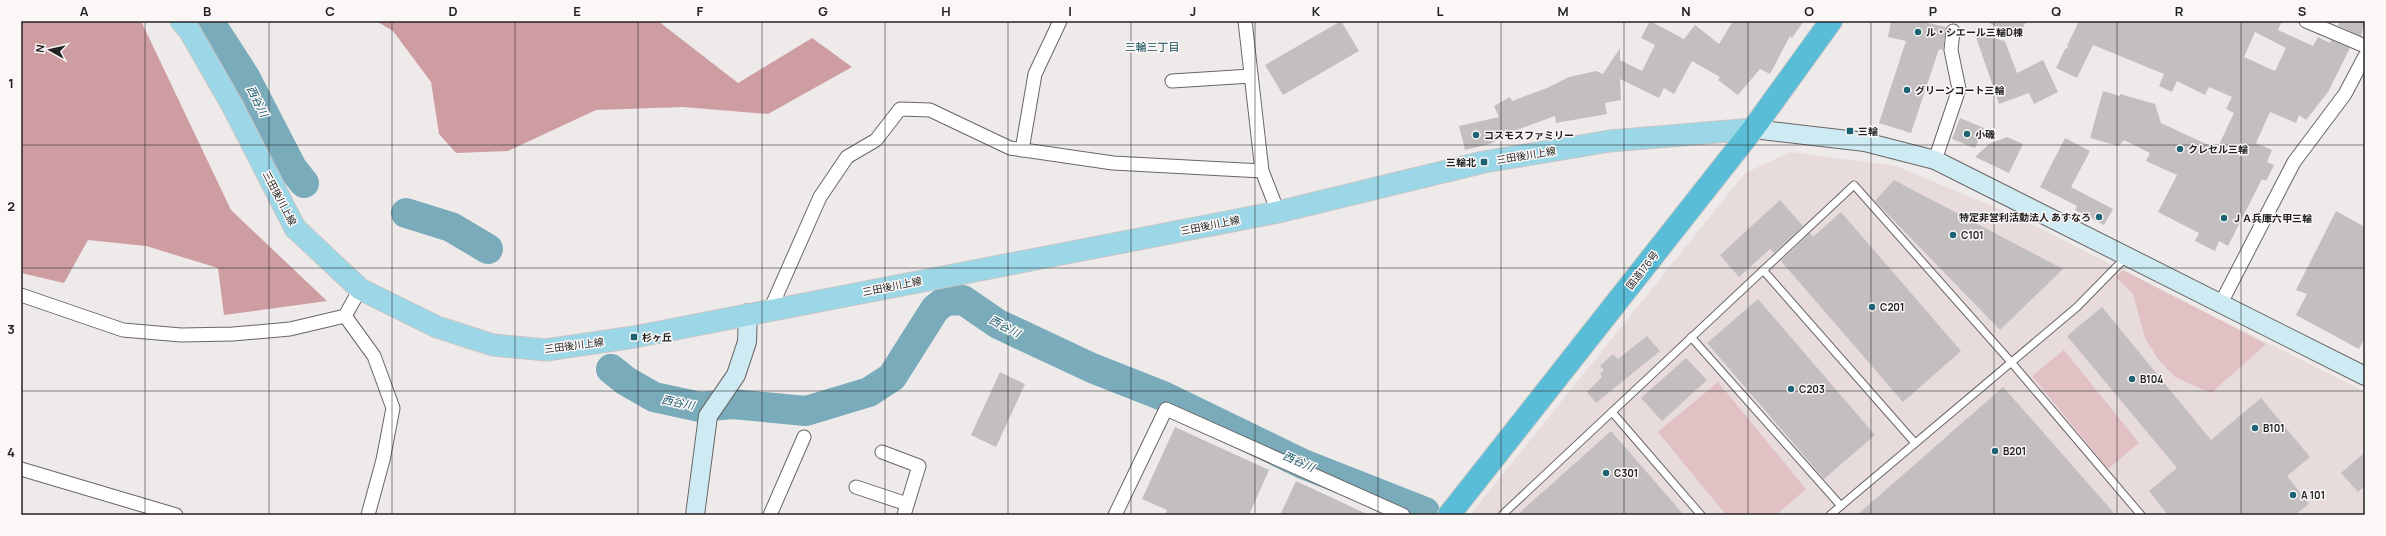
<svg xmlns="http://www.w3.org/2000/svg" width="2386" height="536" viewBox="0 0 2386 536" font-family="Manrope,'Noto Sans JP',sans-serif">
<rect width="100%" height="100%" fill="#eeeaea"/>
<path fill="#e8dbdc" d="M1791,152l105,14 115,48 354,178v123h-895l275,-342z"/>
<g fill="#e1c1c4">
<path d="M2123,270l143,74 -55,49 -36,-16 -17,-18 -13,-21 -12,-44 -17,-17z"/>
<path d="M2064,350l75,93 -31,26 -76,-93z"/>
<path d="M1718,382l88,107 -30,26h-50l-68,-83z"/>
</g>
<g fill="#cd9da2">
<path d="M21,21h120l90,189 96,91 -103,14 -6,-47 -72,-22 -58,-6 -24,43 -43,-10z"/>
<path d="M376,21h282l80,62 74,-45 40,29 -84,47 -85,-7 -87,3 -88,41 -52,2 -17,-19 -8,-52 -38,-51z"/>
</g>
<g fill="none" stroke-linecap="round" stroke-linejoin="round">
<g stroke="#79abba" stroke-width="30">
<path d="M209,21l36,56 47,91 12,15"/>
<path d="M406,213l45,14 37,22"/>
<path d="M611,369l15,12 28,16 46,10 32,-3 74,7 63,-19 23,-15 43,-68 10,-8 18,-1 35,24 94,44 71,28 140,68 122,48"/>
</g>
</g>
<g fill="#c3bfc0" fill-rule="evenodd">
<path d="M1341,21l18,30 -76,44 -18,-30z"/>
<path d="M1650,21l34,18 11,-14 24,19 14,-23h71l-12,17 -2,-2 -20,38 -10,-5 -22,26 -20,-15 2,-3 -28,-16 -18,33 -10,-6 -5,10 -39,-19 1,21 -16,3 2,11 -51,9 -1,-7 -36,13 -29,15 -25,6 -6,-24 40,-9 -5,-11 16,-9 2,4 35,-13 22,-11 27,-6 7,3 17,-26v12l22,11 13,-26 -14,-7z"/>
<path d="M1891,21h28l27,6 -3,23 -4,-1 -28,84 -32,-10 27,-82 -18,-4z"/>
<path d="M1985,21h41l-7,16z"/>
<path d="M2079,21h203l-4,9 35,16 5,-9 12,6 1,-3 19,8 -22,44 -22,28 -7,-5 -3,8 -26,-11 -14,31 16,7 -5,12 7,3 -8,16 -4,-2 -34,67 -9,-5 -4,10 -20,-10 4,-8 -41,-21 19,-37 -31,-14 4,-8 -26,-13 -5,6 -29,-8 13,-47 17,5v-2l35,10 6,19 56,26 17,-36 -8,-4 6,-12 -23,-10 -4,8 -28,-14 -5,11 -13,-6 5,-12 -71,-29 -16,33 -21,-10 9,-19 4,-2 -2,-1zM2255,32l31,16 -11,23 -31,-14z"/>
<path d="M2340,21h25l-4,15 -23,-10z"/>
<path d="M1975,34l30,7 12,32 26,-13 15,32 -24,12 -5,-11 -30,11z"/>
<path d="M1960,118l24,10 -9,20 -23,-9z"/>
<path d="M2007,137l16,7 -14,29 -34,-16 14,-13z"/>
<path d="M2065,138l25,13 -19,36 42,22 -9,16 -29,-15 2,-4 -37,-19z"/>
<path d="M1894,180l169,89 -63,61 -125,-129z"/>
<path d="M1780,200l23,26 -29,27 -4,-4 -31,28 -19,-22z"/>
<path d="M2336,211l29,16v110l-6,12 -63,-34 11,-21 -11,-4z"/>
<path d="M1841,212l120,139 -58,51 -122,-141 29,-28 3,4z"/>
<path d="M1758,299l117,136 -51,44 -117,-136z"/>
<path d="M2102,307l109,133 50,-42 49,59 -23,19 22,28 -14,11h-127l-19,-24 28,-23 -110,-132z"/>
<path d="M1647,336l13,15 -64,52 -9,-11 15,-15 -2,-3 4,-4 -4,-4 13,-12 5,5z"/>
<path d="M1686,358l21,22 -45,41 -21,-23z"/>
<path d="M1000,372l25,12 -29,63 -25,-12z"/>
<path d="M2003,387l113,128h-259z"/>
<path d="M1175,427l94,43 -20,45h-84l2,-5 -25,-11z"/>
<path d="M1611,431l73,84h-167z"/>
<path d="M2365,452v34l-7,6 -17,-19z"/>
<path d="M1296,481l73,34h-89z"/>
</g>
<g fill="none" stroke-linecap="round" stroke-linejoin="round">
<g stroke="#696666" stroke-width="9">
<g id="lane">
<path d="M1763,270l152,173"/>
<path d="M1691,337l150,169"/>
<path d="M1612,412l89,103"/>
<path d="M1502,515l352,-330 157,177 130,153"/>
<path d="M1830,515l247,-208 49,-50"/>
</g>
</g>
<g stroke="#696666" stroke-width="15">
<g id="street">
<path d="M1245,21l17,150"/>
<path d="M2306,21l59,25"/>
<path d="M1172,81l79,-5"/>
<path d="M1022,150l13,-76 25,-53"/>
<path d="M1935,160l24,-71 -8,-39 2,-19"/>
<path d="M21,295l102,35 58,5 52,-1 57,-5 55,-13 15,-27"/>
<path d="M2221,303l73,-141 51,-68 20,-38"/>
<path d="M770,310l50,-113 27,-40 29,-17 24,-31 30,1 80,38 103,15 149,8 16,41"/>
<path d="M345,316l29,40 19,52 -10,52 -15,55"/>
<path d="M882,452l37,14 -15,49"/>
<path d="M21,469l155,46"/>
<path d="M856,487l51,17"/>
<path d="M770,515l34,-78"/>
<path d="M1115,515l51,-106 237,106"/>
</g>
</g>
<g stroke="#696666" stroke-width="20">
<g id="secondary">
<path d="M1753,129l112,13 70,18 430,216"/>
<path d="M695,515l13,-99 28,-41 11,-33 1,-29"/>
</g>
</g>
<g stroke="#c6c6c6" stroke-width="23">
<path id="primary" d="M181,21l8,9 43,75 63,123 65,61 77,38 56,18 53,5 88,-13 644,-125 206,-50 126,-21 143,-12"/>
</g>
<g stroke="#c6c6c6" stroke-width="24">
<path id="highway" d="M1449,515l304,-386 78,-108"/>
</g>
<use href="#lane" stroke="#fff" stroke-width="7"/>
<use href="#street" stroke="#fff" stroke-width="13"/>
<use href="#secondary" stroke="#ceebf3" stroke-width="18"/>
<use href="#primary" stroke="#9cd7e7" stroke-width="21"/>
<use href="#highway" stroke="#5abdd7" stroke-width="22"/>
</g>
<path fill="none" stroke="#232222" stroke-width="1" stroke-opacity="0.55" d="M145,21v494M269,21v494M392,21v494M515,21v494M638,21v494M762,21v494M885,21v494M1008,21v494M1131,21v494M1255,21v494M1378,21v494M1501,21v494M1624,21v494M1748,21v494M1871,21v494M1994,21v494M2117,21v494M2241,21v494M21,145h2344M21,268h2344M21,391h2344"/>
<g fill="#1d6374" stroke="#fbf7f7" stroke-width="1.5">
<circle cx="1918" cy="32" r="4"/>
<circle cx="1907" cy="90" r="4"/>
<rect x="1846" y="127" width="8" height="8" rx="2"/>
<circle cx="1967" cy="134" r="4"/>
<circle cx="1476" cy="135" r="4"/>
<circle cx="2180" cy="149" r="4"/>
<rect x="1480" y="158" width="8" height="8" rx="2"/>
<circle cx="2099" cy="217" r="4"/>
<circle cx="2224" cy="218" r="4"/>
<circle cx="1953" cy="235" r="4"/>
<circle cx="1872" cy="307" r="4"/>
<rect x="630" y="333" width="8" height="8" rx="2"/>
<circle cx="2132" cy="379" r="4"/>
<circle cx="1791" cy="389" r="4"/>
<circle cx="2255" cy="428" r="4"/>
<circle cx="1995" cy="451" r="4"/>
<circle cx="1606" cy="473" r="4"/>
<circle cx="2293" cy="495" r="4"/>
</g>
<g text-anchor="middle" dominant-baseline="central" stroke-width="3" stroke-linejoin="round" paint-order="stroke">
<g font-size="10" font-weight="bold" fill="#232222" stroke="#fbf7f7" text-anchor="start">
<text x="1926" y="32">ル・シエール三輪D棟</text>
<text x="1915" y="90">グリーンコート三輪</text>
<text x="1858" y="131">三輪</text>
<text x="1975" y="134">小磯</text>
<text x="1484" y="135">コスモスファミリー</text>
<text x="2188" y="149">クレセル三輪</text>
<text x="1476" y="162" text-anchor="end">三輪北</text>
<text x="2091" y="217" text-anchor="end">特定非営利活動法人 あすなろ</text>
<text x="2232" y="218">ＪＡ兵庫六甲三輪</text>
<text x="1961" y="235">C101</text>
<text x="1880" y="307">C201</text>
<text x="642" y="337">杉ヶ丘</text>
<text x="2140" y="379">B104</text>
<text x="1799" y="389">C203</text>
<text x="2263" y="428">B101</text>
<text x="2003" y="451">B201</text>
<text x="1614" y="473">C301</text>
<text x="2301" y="495">A 101</text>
</g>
<g font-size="10" fill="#232222" stroke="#fbf7f7">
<text transform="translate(1526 155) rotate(-9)">三田後川上線</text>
<text transform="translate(280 198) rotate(62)">三田後川上線</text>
<text transform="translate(1210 225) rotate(-11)">三田後川上線</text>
<text transform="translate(1642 270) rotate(-52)">国道176号</text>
<text transform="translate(892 286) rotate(-11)">三田後川上線</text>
<text transform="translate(574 345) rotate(-7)">三田後川上線</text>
</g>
<g font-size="11" fill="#0d4754" stroke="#fbf7f7">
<text x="1152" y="46">三輪三丁目</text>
</g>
<g font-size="11" font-style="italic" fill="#1b5e6e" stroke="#fbf7f7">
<text transform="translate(258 101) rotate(63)">西谷川</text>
<text transform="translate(1005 326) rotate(28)">西谷川</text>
<text transform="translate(678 402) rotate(12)">西谷川</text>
<text transform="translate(1299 461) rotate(24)">西谷川</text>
</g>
</g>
<rect width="2386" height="536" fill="none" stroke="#fbf7f7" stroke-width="44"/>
<g transform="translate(50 50) rotate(278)" stroke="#fbf7f7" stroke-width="3" paint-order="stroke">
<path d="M0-3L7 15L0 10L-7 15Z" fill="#232222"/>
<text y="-6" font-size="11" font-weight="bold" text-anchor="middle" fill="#232222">N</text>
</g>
<rect x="22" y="22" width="2342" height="492" fill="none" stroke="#232222" stroke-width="1.5"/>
<g font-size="13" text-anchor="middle" font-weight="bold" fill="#232222">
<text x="84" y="16">A</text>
<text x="207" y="16">B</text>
<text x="330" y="16">C</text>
<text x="453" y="16">D</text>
<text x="577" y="16">E</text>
<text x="700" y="16">F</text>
<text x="823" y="16">G</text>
<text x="946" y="16">H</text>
<text x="1070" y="16">I</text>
<text x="1193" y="16">J</text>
<text x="1316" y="16">K</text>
<text x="1440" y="16">L</text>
<text x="1563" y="16">M</text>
<text x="1686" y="16">N</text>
<text x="1809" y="16">O</text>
<text x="1933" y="16">P</text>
<text x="2056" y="16">Q</text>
<text x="2179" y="16">R</text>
<text x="2302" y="16">S</text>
<text x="11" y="88">1</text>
<text x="11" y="211">2</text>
<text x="11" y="334">3</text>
<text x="11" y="457">4</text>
</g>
</svg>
